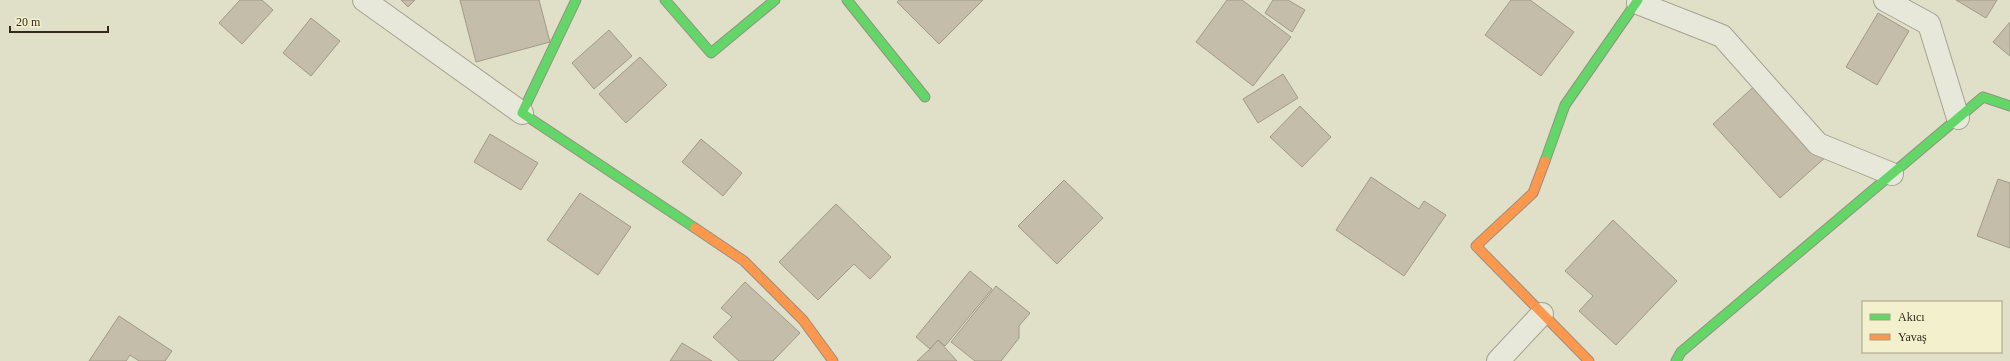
<svg xmlns="http://www.w3.org/2000/svg" width="2010" height="361" viewBox="0 0 2010 361" font-family="'Times New Roman',serif">
<rect width="100%" height="100%" fill="#e0dfc8"/>
<g fill="#c4bda9" stroke="#a09a88">
<path d="M240,0h22l11,10 -31,34 -23,-21z"/>
<path d="M401,0h14l-7,7z"/>
<path d="M460,0h79l11,42 -74,20z"/>
<path d="M899,0h84l-44,44 -42,-42z"/>
<path d="M1227,0h15l49,37 -38,49 -57,-44z"/>
<path d="M1273,0h15l17,10 -13,22 -27,-19z"/>
<path d="M1511,0h19l44,32 -33,44 -56,-41z"/>
<path d="M1956,0h41l-11,18z"/>
<path d="M1878,13l31,18 -32,54 -31,-18z"/>
<path d="M311,18l29,23 -29,35 -28,-23z"/>
<path d="M2010,22v34l-17,-14z"/>
<path d="M609,30l23,26 -38,33 -22,-26z"/>
<path d="M640,57l27,28 -41,38 -27,-29z"/>
<path d="M1283,74l15,24 -40,25 -15,-24z"/>
<path d="M1760,81l68,74 -48,43 -67,-74z"/>
<path d="M1300,106l31,31 -29,30 -32,-30z"/>
<path d="M490,134l48,29 -17,27 -47,-28z"/>
<path d="M701,139l41,34 -19,23 -41,-34z"/>
<path d="M1371,177l48,32 5,-8 22,14 -42,61 -68,-46z"/>
<path d="M1998,179l12,4v65l-33,-12z"/>
<path d="M1064,180l39,38 -46,46 -39,-38z"/>
<path d="M580,193l51,34 -33,48 -51,-35z"/>
<path d="M836,204l55,53 -21,22 -16,-15 -36,36 -39,-38z"/>
<path d="M1613,220l64,61 -61,64 -37,-34 14,-15 -28,-25z"/>
<path d="M970,271l22,18 -47,57 -7,-6 -8,9 -14,-12z"/>
<path d="M745,282l55,51 -27,28h-34l-26,-24 19,-20 -11,-9z"/>
<path d="M996,286l34,27 -11,13v12l-18,23h-26l-24,-19z"/>
<path d="M119,316l53,35 -7,10h-26l-9,-6 -4,6h-37z"/>
<path d="M938,340l19,21h-40l13,-12z"/>
<path d="M682,343l30,18h-42z"/>
</g>
<g fill="none" stroke-linecap="round" stroke-linejoin="round">
<g stroke="#a5a292" stroke-width="24">
<g id="street">
<path d="M364,0l158,113"/>
<path d="M1885,0l44,24 29,94"/>
<path d="M1638,3l84,33 96,108 74,30"/>
<path d="M1498,361l44,-47"/>
</g>
</g>
<g stroke="#959182" stroke-width="11">
<g id="fast">
<path d="M576,0l-54,113 173,115"/>
<path d="M665,0l46,53 64,-53"/>
<path d="M847,0l78,97"/>
<path d="M1545,161l20,-56 73,-105"/>
<path d="M1676,361l5,-9 302,-255 27,9"/>
</g>
</g>
<g stroke="#959182" stroke-width="11">
<g id="slow">
<path d="M1545,161l-12,32 -57,53 113,115"/>
<path d="M695,228l49,33 59,59 30,41"/>
</g>
</g>
<use href="#street" stroke="#e8e8da" stroke-width="22"/>
<use href="#fast" stroke="#63d668" stroke-width="9"/>
<use href="#slow" stroke="#ff974d" stroke-width="9"/>
</g>
<rect x="1862" y="301" width="140" height="52" fill="#f3f0cd" stroke="#a6a186"/>
<rect x="1870" y="314" width="20" height="6" fill="#63d668" stroke="#a6a186"/>
<text x="1898" y="321" font-size="12" fill="#322b1c">Akıcı</text>
<rect x="1870" y="334" width="20" height="6" fill="#ff974d" stroke="#a6a186"/>
<text x="1898" y="341" font-size="12" fill="#322b1c">Yavaş</text>
<path d="M10 26v6h98v-6" fill="none" stroke="#322b1c" stroke-width="2"/>
<text x="16" y="26" font-size="12" fill="#322b1c" stroke="#f3f0cd" stroke-width="3" paint-order="stroke">20 m</text>
</svg>
